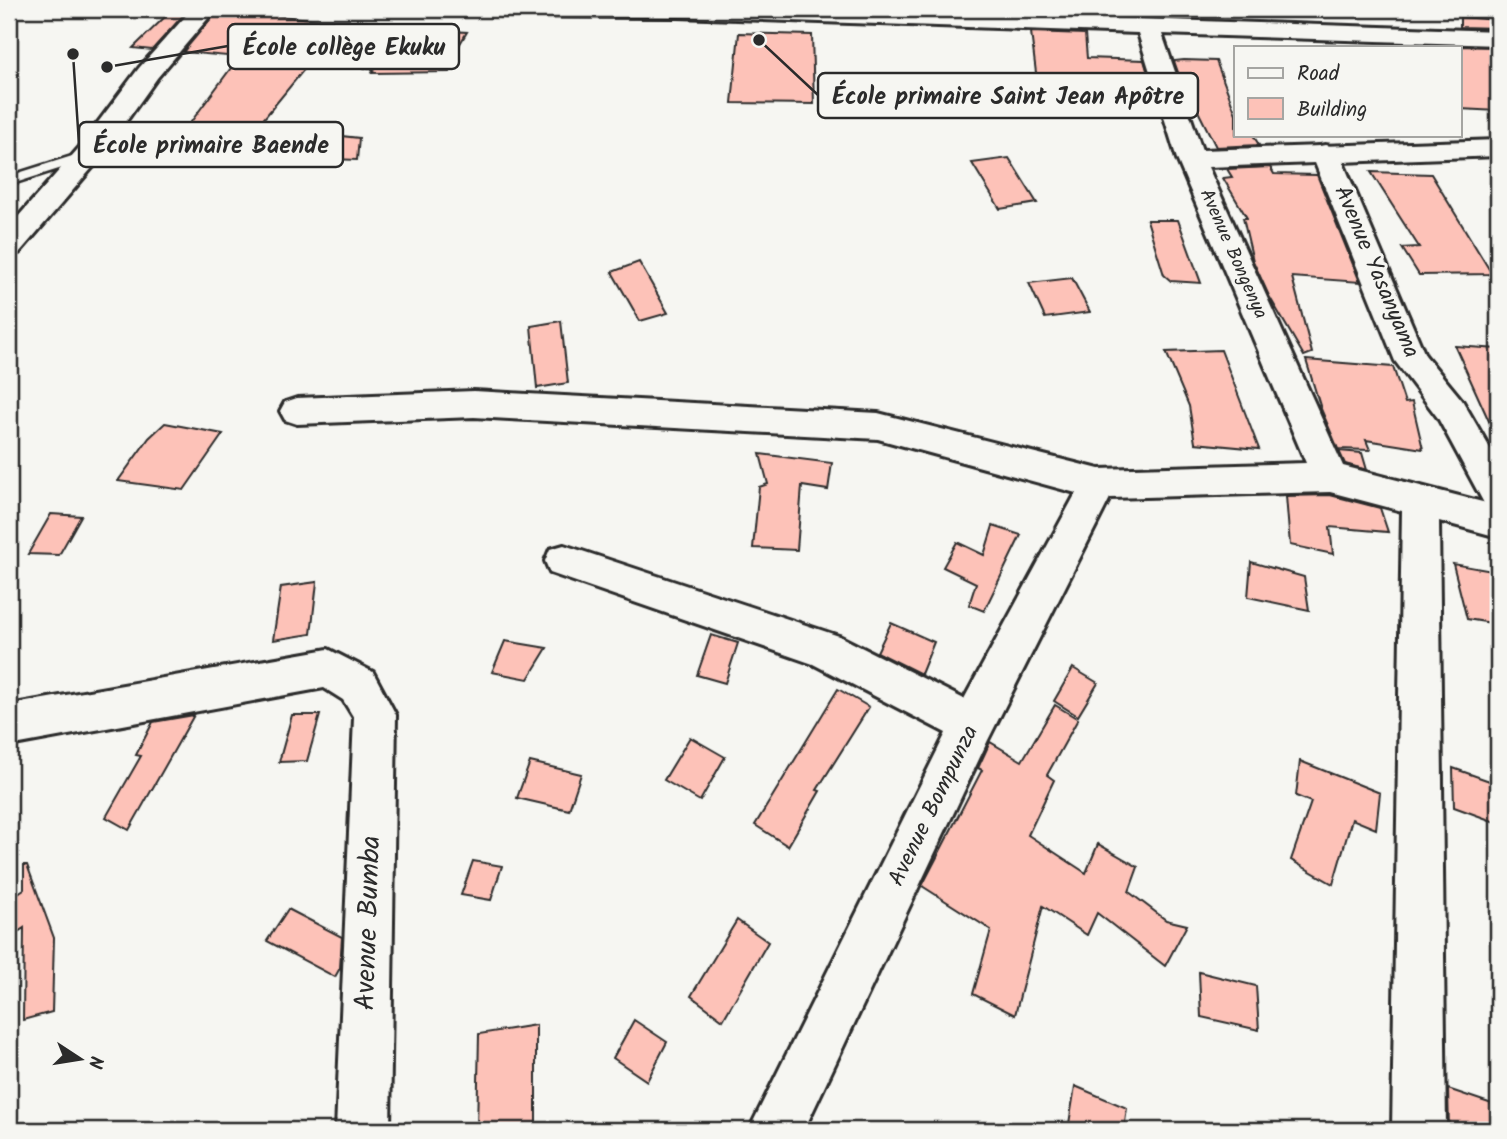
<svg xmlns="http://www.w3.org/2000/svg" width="1507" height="1139" viewBox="0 0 1507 1139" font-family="Kalam,sans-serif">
<rect width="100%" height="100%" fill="#f6f6f2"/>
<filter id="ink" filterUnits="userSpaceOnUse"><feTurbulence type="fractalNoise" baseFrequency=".0143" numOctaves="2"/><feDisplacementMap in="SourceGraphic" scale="14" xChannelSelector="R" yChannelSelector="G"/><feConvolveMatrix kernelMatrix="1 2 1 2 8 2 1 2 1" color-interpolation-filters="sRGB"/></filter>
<g filter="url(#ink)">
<g fill="#fdc2b8" stroke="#2b2b2b" stroke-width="2">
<path d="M173,9h16l-37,41 -19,-2z"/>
<path d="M218,10l115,11 -6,8 79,8 5,-8 56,3 -12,20 -5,20 -78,1 2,-4 -64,-7 -62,76 -66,-4 57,-77 -56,-5z"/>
<path d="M1460,17l38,3v8l-38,-1z"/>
<path d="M1031,32l54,2 2,24 57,2 15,50 -59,2 -19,-29 -44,-2z"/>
<path d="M739,33l73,2 2,69 -82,-1z"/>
<path d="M1460,46l38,1v64l-38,-2z"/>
<path d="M1184,60l32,1 20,53v21h17l6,10 -43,2 -19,-38h-6l-17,-48z"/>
<path d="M278,129l81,9 -2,22 -97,-4z"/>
<path d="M1009,158l28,45 -37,6 -28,-46z"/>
<path d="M1270,167l4,7 43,1 43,107 -68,-5 20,76 -8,3 -35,-60 -16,-35 -10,-43h4l-24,-40 9,-1 -5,-8z"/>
<path d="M1371,172l60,2 61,100 -73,1 -17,-27 17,-1z"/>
<path d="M1147,220h31l23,63 -30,-2 -7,-6z"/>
<path d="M639,262l29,51 -28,8 -28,-49z"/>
<path d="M1072,278l18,34 -45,6 -16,-35z"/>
<path d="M561,321l7,62 -31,5 -6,-62z"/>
<path d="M1455,346l43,3v92z"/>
<path d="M1221,350l38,99 -64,-6 -6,-37 -23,-54z"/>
<path d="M1306,360l87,7 12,36 7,-1 11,47 -57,-9 4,10 -32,-1 -17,-40z"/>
<path d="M165,423l58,11 -39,56 -66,-9 31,-43z"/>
<path d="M1339,451l23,2 5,17 -22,-6z"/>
<path d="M760,454l72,9 -4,27 -26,-4 -5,64 -44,-2 6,-61 9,-3z"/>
<path d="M1330,495l50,13 8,24 -58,-5 3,27 -43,-9 -4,-49z"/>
<path d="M51,514l30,2 -22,39 -31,-1z"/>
<path d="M993,526l28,9 -37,76 -15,-6 7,-22 -33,-16 14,-25 27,13z"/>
<path d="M1251,562l53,15 5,33 -61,-13z"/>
<path d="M1453,564l45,8v52l-31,-5z"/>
<path d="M317,582l-6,52 -38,6 8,-53z"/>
<path d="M891,623l43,19 -13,32 -44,-22z"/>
<path d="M711,635l27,8 -13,40 -28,-8z"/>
<path d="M505,641l42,7 -19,31 -36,-7z"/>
<path d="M1073,668l25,15 -20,33 -24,-15z"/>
<path d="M838,689l31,18 -52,83 3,1 -32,55 -33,-21z"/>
<path d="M1055,705l23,14 -31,56 7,5 -26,55 58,38 12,-29 40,23 -9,25 37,28 21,5 -22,41 -68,-53 -10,22 -44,-29 -28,109 -42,-21 18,-64 -69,-44 60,-116 -4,-2 12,-26 32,19z"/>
<path d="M194,715l-65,115 -23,-13 35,-61 -5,-1 17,-33z"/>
<path d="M292,715h28l-13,46 -28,1z"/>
<path d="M690,737l35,20 -25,44 -36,-21z"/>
<path d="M1300,761l80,32 -4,36 -24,-10 -19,65 -42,-24 20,-58 -15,-6z"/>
<path d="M530,762l51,12 -12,36 -52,-12z"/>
<path d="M1453,768l45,16v39l-44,-16z"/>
<path d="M473,861l29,5 -11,34 -30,-5z"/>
<path d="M24,865h3l27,73 -2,74 -29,8 1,-92 -15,10v-39l15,-10z"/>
<path d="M288,909l54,28 -2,31 -5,9 -68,-36z"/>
<path d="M737,920l31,22 -45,78 -32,-24z"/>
<path d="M1199,972l57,14 3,44 -58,-13z"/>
<path d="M634,1020l33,22 -20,39 -34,-23z"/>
<path d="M536,1025v105h-59l2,-96z"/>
<path d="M1075,1086l52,22 -3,22h-56z"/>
<path d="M1448,1089l50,17v24h-49z"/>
</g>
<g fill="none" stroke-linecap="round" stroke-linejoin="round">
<g stroke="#2b2b2b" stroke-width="5">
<path id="service" d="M88,151l5,1v6l-84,27v-9z"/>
</g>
<g stroke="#2b2b2b" stroke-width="6">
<g id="minor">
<path d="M192,9h24l-59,69 -59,83 -79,92 -10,3v-29l69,-78 61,-81z"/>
<path d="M495,9h352l651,22v14l-336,-11 40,116 296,-10v16l-290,11 135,299 155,40v31l-59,-16 7,609h-54l10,-619 -72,-19 -220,6 -122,242 -184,390h-55l197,-397 -133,-69 -263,-91 -5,-12 5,-12 14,-4 275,91 125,63 112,-206 -198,-54 -404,-22 -177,7 -12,-4 -5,-9 5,-9 12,-4 177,-7 404,22 221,56 207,-6 -129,-304 -39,-126 -460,-16 -171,-1 -8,-2z"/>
<path d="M328,649l45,23 23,43 -6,415h-54l18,-412 -11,-18 -19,-12 -315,58v-41z"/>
</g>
</g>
<g stroke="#2b2b2b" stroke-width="6">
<path id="tertiary" d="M1325,145l10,2 4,6 86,202 37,45 36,62v47l-13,-4 -47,-87 -43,-57 -84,-208 4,-6z"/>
</g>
<use href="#service" fill="#f6f6f2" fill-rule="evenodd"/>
<use href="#minor" fill="#f6f6f2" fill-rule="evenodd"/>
<use href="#tertiary" fill="#f6f6f2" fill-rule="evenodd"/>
</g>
</g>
<g text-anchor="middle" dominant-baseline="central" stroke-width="6" stroke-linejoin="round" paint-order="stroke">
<g font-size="19" fill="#2b2b2b" stroke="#f6f6f2">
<text transform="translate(1233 254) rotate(66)">Avenue Bongenya</text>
</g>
<g font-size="23" fill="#2b2b2b" stroke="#f6f6f2">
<text transform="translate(1376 272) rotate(67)">Avenue Yasanyama</text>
<text transform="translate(934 806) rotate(-64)">Avenue Bompunza</text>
</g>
<g font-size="28" fill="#2b2b2b" stroke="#f6f6f2">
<text transform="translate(369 923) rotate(-88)">Avenue Bumba</text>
</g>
</g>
<path fill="none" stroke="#2b2b2b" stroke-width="2.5" d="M107 67L228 46M759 40L818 95M73 54L79 144"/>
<g fill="#2b2b2b" stroke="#f6f6f2" stroke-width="2.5">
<circle cx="107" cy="67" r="7"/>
<circle cx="759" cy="40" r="7"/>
<circle cx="73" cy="54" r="7"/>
</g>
<g fill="#f6f6f2" stroke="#2b2b2b" stroke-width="2.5">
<rect x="228" y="24" width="231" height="45" rx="7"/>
<rect x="818" y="73" width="380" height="45" rx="7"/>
<rect x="79" y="122" width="264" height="45" rx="7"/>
</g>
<g font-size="24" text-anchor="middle" font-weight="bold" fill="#2b2b2b">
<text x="344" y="55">École collège Ekuku</text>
<text x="1008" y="104">École primaire Saint Jean Apôtre</text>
<text x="211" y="153">École primaire Baende</text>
</g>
<rect width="1507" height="1139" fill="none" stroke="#f6f6f2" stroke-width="35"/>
<rect x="18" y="18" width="1472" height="1104" fill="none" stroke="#2b2b2b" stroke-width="2.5" filter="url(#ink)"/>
<rect x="1234" y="46" width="228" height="91" fill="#f6f6f2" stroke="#a5a5a2" stroke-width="2"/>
<rect x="1248" y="68" width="35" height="10" fill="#f6f6f2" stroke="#a5a5a2" stroke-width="2"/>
<text x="1297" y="80" font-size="21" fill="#2b2b2b">Road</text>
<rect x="1248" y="98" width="35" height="21" fill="#fdc2b8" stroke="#a5a5a2" stroke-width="2"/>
<text x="1297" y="116" font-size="21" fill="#2b2b2b">Building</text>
<g transform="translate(80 1059) rotate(102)" stroke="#f6f6f2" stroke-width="5" paint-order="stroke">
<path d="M0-5L12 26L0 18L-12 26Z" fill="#2b2b2b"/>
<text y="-10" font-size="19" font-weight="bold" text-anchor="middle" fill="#2b2b2b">N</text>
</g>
</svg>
